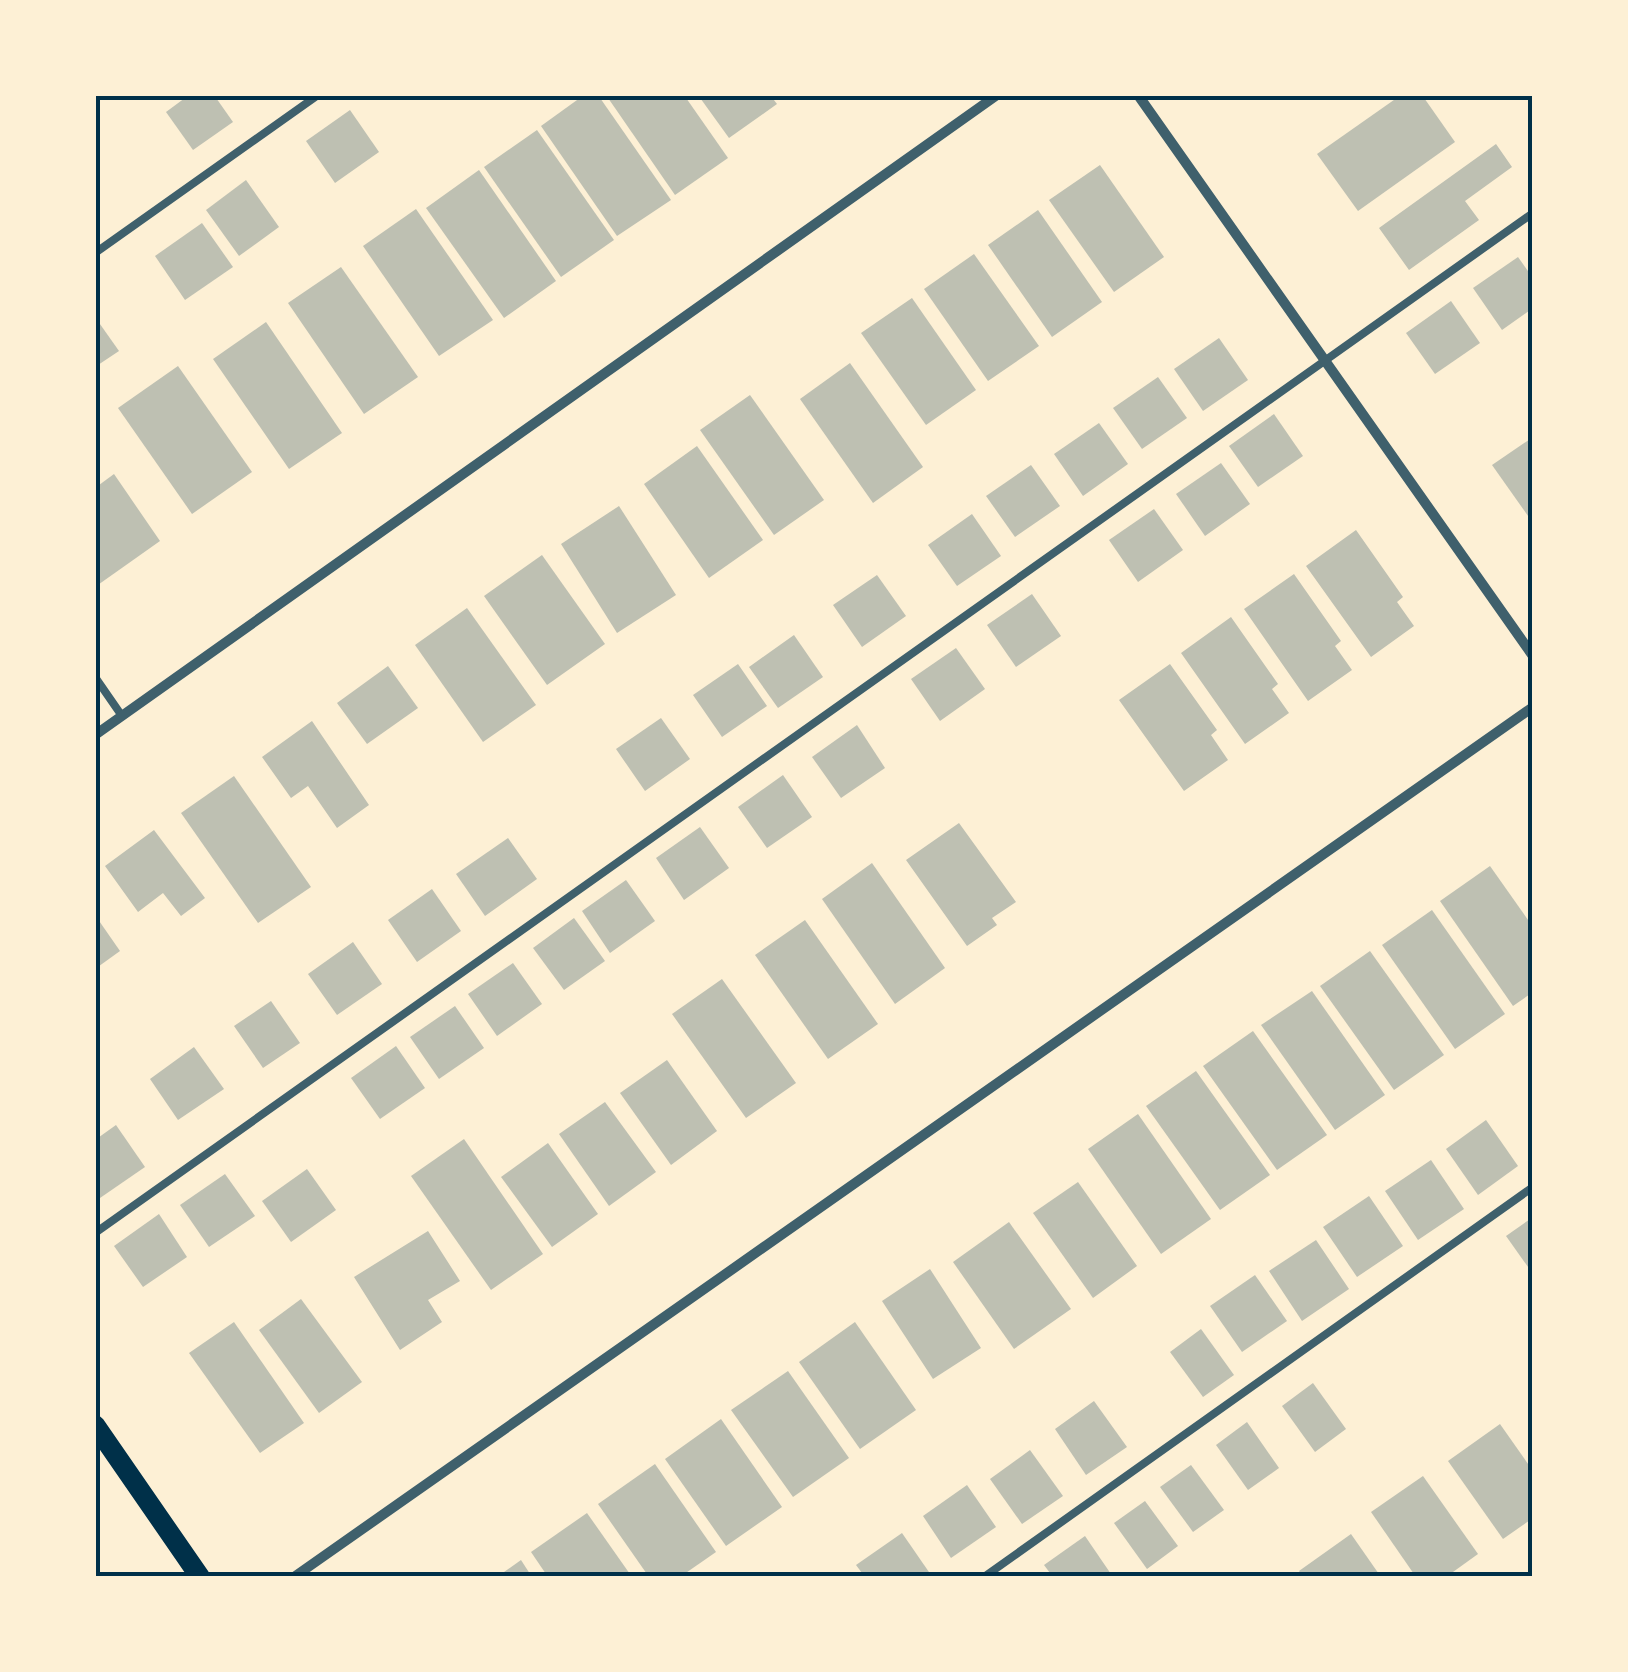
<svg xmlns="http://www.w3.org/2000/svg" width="1628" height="1672" viewBox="0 0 1628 1672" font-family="Raleway,sans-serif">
<rect width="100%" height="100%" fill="#fdf0d5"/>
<g fill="#bec0b2">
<path d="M189,95h25l19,27 -40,28 -27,-38z"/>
<path d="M584,95h14l73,105 -54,36 -76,-110z"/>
<path d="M606,95h78l44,63 -53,37z"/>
<path d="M698,95h72l7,9 -48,34z"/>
<path d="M1401,95h21l33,47 -97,69 -41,-57z"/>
<path d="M350,110l29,42 -44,31 -29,-42z"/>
<path d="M537,130l77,110 -53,37 -77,-110z"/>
<path d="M1496,144l16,23 -47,34 14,19 -70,50 -30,-42z"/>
<path d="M1100,165l64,92 -50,35 -65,-92z"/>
<path d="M479,170l77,111 -52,37 -78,-110z"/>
<path d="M246,180l33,47 -40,29 -33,-46z"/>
<path d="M416,209l77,111 -54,36 -76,-110z"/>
<path d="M1038,210l64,92 -50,35 -64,-92z"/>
<path d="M202,223l31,44 -48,33 -30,-44z"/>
<path d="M974,254l65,92 -51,35 -64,-92z"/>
<path d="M1518,257l15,21v30l-31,22 -29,-42z"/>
<path d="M341,267l77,110 -54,37 -76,-111z"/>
<path d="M912,298l64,92 -50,35 -65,-92z"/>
<path d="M1451,301l29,42 -45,31 -29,-41z"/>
<path d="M95,317l24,34 -24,16z"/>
<path d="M266,322l76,111 -53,36 -76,-110z"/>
<path d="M1219,338l29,42 -45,31 -29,-42z"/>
<path d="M850,363l73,104 -50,36 -73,-104z"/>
<path d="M178,366l74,106 -60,42 -74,-106z"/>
<path d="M1158,377l29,41 -45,31 -29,-41z"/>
<path d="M750,395l74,105 -50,35 -74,-105z"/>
<path d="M1274,414l29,42 -45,31 -29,-41z"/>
<path d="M1099,423l29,41 -45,32 -29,-42z"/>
<path d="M1533,437v86l-41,-58z"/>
<path d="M697,446l66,94 -54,38 -65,-94z"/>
<path d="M1221,463l29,41 -45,32 -29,-42z"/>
<path d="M1031,465l29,41 -45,31 -29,-41z"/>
<path d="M114,474l46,67 -65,46v-99z"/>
<path d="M619,506l57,89 -59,38 -56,-89z"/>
<path d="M1154,509l29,41 -45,32 -29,-42z"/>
<path d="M972,514l29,42 -44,30 -29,-41z"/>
<path d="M1356,530l47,67 -6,5 17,24 -43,31 -65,-91z"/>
<path d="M542,555l63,89 -58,41 -63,-89z"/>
<path d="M1294,574l47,67 -6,5 17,24 -44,31 -64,-92z"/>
<path d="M877,575l29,41 -44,31 -29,-42z"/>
<path d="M1032,594l29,42 -45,31 -29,-42z"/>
<path d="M467,608l69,97 -53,37 -68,-97z"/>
<path d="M1231,617l47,67 -6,5 17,24 -44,31 -64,-91z"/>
<path d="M794,635l29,42 -45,31 -29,-41z"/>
<path d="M956,648l29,41 -45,32 -29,-42z"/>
<path d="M738,664l29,42 -45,31 -29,-42z"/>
<path d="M1170,664l47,66 -6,5 17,25 -44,31 -65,-91z"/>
<path d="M388,666l30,42 -51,36 -30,-41z"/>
<path d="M661,718l29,41 -45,32 -29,-42z"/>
<path d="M312,721l57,84 -32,23 -29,-42 -17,12 -29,-41z"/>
<path d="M857,725l28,43 -44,30 -29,-41z"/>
<path d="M783,775l29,42 -45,31 -29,-41z"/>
<path d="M234,776l77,111 -53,36 -77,-110z"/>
<path d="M959,823l57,79 -24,16 5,7 -30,21 -61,-86z"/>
<path d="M700,827l29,41 -45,32 -28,-42z"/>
<path d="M154,830l51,68 -24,18 -18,-23 -25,19 -33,-46z"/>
<path d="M508,838l29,41 -52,37 -29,-42z"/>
<path d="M872,863l73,105 -50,36 -73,-105z"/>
<path d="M1490,866l43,61v65l-20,14 -73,-105z"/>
<path d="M626,880l29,41 -45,32 -28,-42z"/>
<path d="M432,889l29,42 -44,31 -29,-42z"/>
<path d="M1432,910l73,104 -50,35 -73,-104z"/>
<path d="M95,915l25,36 -25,18z"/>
<path d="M574,918l31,43 -41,29 -31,-42z"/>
<path d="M805,920l73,104 -50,35 -73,-104z"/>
<path d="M353,942l29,42 -45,31 -29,-41z"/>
<path d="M1370,951l74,104 -50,35 -74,-104z"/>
<path d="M513,963l29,41 -45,32 -29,-42z"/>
<path d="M722,979l74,104 -50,35 -74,-104z"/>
<path d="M1312,991l73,104 -50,35 -74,-105z"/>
<path d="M271,1001l29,42 -37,25 -29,-42z"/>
<path d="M455,1006l29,42 -45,31 -29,-42z"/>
<path d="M1253,1031l74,104 -50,35 -74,-104z"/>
<path d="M396,1046l29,42 -45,31 -29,-41z"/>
<path d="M194,1047l30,42 -46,31 -28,-41z"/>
<path d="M667,1060l50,71 -46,34 -51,-72z"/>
<path d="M1196,1071l74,104 -50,35 -74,-104z"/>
<path d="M605,1102l51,70 -47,34 -50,-72z"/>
<path d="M1138,1114l73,105 -50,35 -73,-105z"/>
<path d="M1486,1120l32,46 -40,29 -32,-46z"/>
<path d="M116,1125l29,42 -45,31 -5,-6v-52z"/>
<path d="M464,1139l79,115 -52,36 -80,-114z"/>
<path d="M548,1143l50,71 -46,33 -51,-70z"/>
<path d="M1431,1160l33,49 -46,31 -33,-49z"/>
<path d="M307,1169l29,41 -45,32 -29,-41z"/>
<path d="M225,1174l30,42 -46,31 -29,-42z"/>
<path d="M1078,1182l59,84 -44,32 -60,-85z"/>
<path d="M1369,1196l34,50 -46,31 -34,-50z"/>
<path d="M159,1214l28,43 -44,30 -29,-41z"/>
<path d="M1533,1217v57l-27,-38z"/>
<path d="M1009,1222l62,87 -57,40 -61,-87z"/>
<path d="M428,1231l32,50 -32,19 14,22 -42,28 -46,-73z"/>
<path d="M1316,1240l33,49 -47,32 -33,-50z"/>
<path d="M930,1269l51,79 -48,31 -51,-78z"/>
<path d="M1255,1275l32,46 -45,31 -32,-46z"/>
<path d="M301,1299l61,83 -43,31 -60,-83z"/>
<path d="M234,1322l70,101 -44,30 -71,-100z"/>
<path d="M855,1322l61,88 -56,39 -61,-87z"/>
<path d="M1201,1329l33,46 -31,22 -33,-45z"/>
<path d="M788,1371l61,87 -56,39 -62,-87z"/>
<path d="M1313,1383l33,46 -31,23 -33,-46z"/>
<path d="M1094,1401l33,46 -41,28 -31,-46z"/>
<path d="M721,1419l61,88 -56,39 -61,-87z"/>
<path d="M1247,1422l32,46 -31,22 -32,-45z"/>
<path d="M1500,1424l33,47v47l-30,21 -55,-78z"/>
<path d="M1030,1450l33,46 -41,28 -32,-45z"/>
<path d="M655,1464l61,88 -36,25h-31l-51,-73z"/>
<path d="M1191,1465l33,45 -31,22 -33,-45z"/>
<path d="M1423,1476l55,78 -32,23h-30l-45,-65z"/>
<path d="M967,1485l29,42 -45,31 -28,-42z"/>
<path d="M1145,1501l33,45 -31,23 -33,-46z"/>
<path d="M587,1513l45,64h-84l-17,-25z"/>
<path d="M902,1533l29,42 -66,2 -9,-12z"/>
<path d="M1351,1534l30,43h-78l-4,-6z"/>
<path d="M1085,1536l28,41h-60l-9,-12z"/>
<path d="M521,1560l11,17h-35z"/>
</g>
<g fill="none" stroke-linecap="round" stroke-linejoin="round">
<g stroke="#3f606c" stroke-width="8">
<path d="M95,253l223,-158"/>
<path d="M95,677l27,39"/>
<path d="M95,1233l1438,-1020"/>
<path d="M984,1577l549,-390"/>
</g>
<g stroke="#3f606c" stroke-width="10">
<path d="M1138,95l395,561"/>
<path d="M95,735l902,-640"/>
<path d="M294,1577l1239,-870"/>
</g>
<path stroke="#003049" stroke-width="20" d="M95,1425l105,152"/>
</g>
<rect width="1628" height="1672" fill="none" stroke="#fdf0d5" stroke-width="195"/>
<rect x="98" y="98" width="1432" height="1476" fill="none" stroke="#003049" stroke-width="4"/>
</svg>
